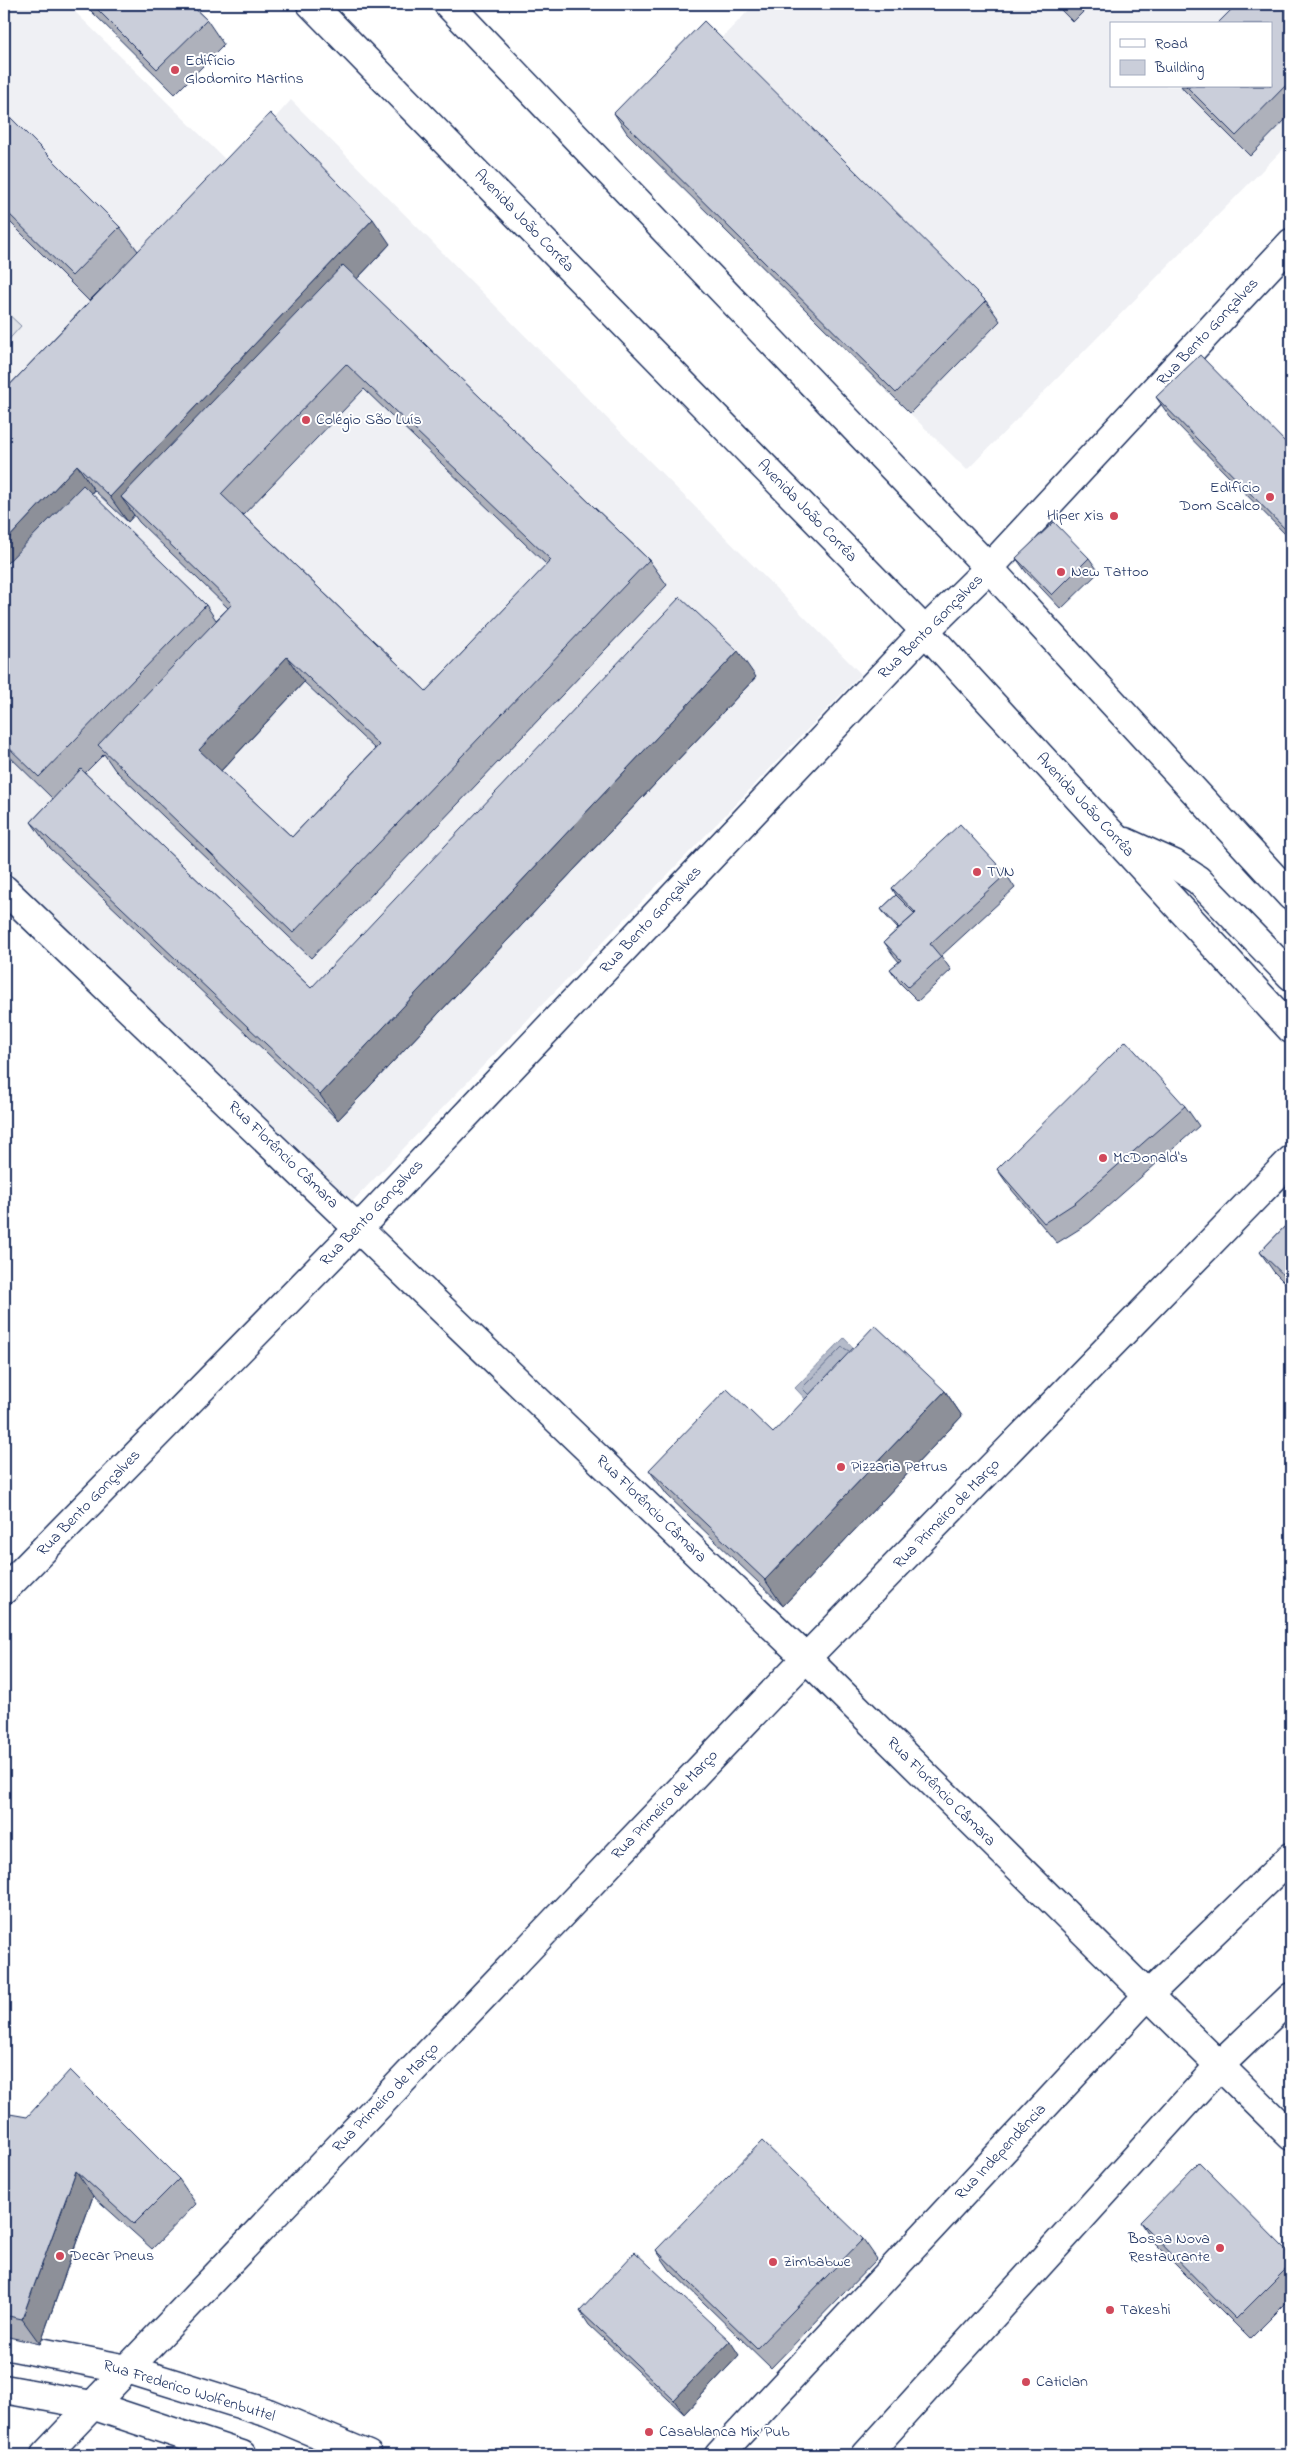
<svg xmlns="http://www.w3.org/2000/svg" width="1295" height="2459" viewBox="0 0 1295 2459" font-family="'Indie Flower',sans-serif">
<rect width="100%" height="100%" fill="#fff"/>
<filter id="ink" filterUnits="userSpaceOnUse"><feTurbulence type="fractalNoise" baseFrequency=".02" numOctaves="2"/><feDisplacementMap in="SourceGraphic" scale="10" xChannelSelector="R" yChannelSelector="G"/><feConvolveMatrix kernelMatrix="1 2 1 2 8 2 1 2 1" color-interpolation-filters="sRGB"/></filter>
<g filter="url(#ink)">
<g fill="#eff0f4" fill-rule="evenodd">
<path d="M4,4h63l165,162 59,-66 570,574 -512,531 -345,-338z"/>
<path d="M755,4h536v137l-324,329 -339,-337zM1111,24h160v62h-160z"/>
</g>
<path fill="#dee1e7" stroke="#7c88a2" d="M4,310l17,16 -17,19z"/>
<path fill="#b5bbca" stroke="#77839f" d="M844,1338l19,20 -49,50 -19,-20z"/>
<g fill="none" stroke-linecap="round" stroke-linejoin="round">
<path stroke="#596789" stroke-width="1" d="M808,1394l-5,-5 1,-3 38,-39 7,4"/>
<g stroke="#1b2f5e" stroke-width="31">
<g id="minor">
<path d="M4,889l802,769 485,478"/>
<path d="M4,1590l355,-362 566,-597 64,-63 302,-325"/>
<path d="M4,2345l123,24 141,44 100,42"/>
<path d="M4,2389l88,16 150,50"/>
<path d="M45,2455l761,-797 485,-498"/>
<path d="M719,2455l428,-459 144,-139"/>
<path d="M866,2455l353,-389 72,-69"/>
</g>
</g>
<g stroke="#1b2f5e" stroke-width="31">
<g id="major">
<path d="M311,4l614,627 366,398"/>
<path d="M448,4l541,564 302,328"/>
<path d="M1125,842l49,22 24,16 93,96"/>
</g>
</g>
<use href="#minor" stroke="#fff" stroke-width="28"/>
<use href="#major" stroke="#fff" stroke-width="28"/>
</g>
<g fill="#aeb1bb" stroke="#1b2f5e" fill-rule="evenodd">
<path d="M84,4h106l17,16 17,25 -49,49z"/>
<path d="M1055,4h36l-18,18z"/>
<path d="M1291,4v110l-41,42 -66,-66 -3,-4h90z"/>
<path d="M4,111l116,116 18,24 252,-7 -33,35 292,281 18,25 -356,373 -196,-188 -11,-16 -19,19 226,215 445,-311 -418,443 -289,-273 -18,-25 22,-23 -49,-48v-360l103,-108 -18,18 -85,-85zM364,389l183,176 -121,126 -183,-176zM94,490l34,32 6,-7 5,7 89,86 -12,12 -10,-15 -115,-111zM304,682l71,67 -83,88 -71,-66z"/>
<path d="M614,113l372,188 14,20 -90,92 -283,-280z"/>
<path d="M1156,397l135,51v92l-121,-123z"/>
<path d="M1016,558h73l10,14 -38,37 -35,-37z"/>
<path d="M1006,874l9,14 -74,68 10,14 -33,31 -18,-18 -10,-14 9,-7 -5,-6 -10,-14 14,-13 -12,-13 -5,-7 15,-14 -4,-7z"/>
<path d="M1185,1106l14,20 -110,97 -32,20 -46,-54 -14,-20z"/>
<path d="M1291,1220v69l-17,-17 -14,-20z"/>
<path d="M945,1391l17,25 -179,190 -116,-111 -18,-25 124,-37z"/>
<path d="M4,2113l175,66 17,25 -44,45 -59,-53 -53,148 -36,-8z"/>
<path d="M1140,2222l151,33v43l-41,41 -97,-97z"/>
<path d="M863,2239l14,20 -106,109 -101,-98 -14,-20z"/>
<path d="M580,2311l159,44 -55,59 -95,-89z"/>
</g>
<g fill="#8d9099" stroke="#1b2f5e">
<path d="M373,219l17,25 -253,268 -16,-15 13,18 -6,7 -18,-25z"/>
<path d="M77,465l17,25 -90,97v-44z"/>
<path d="M738,651l18,26 -418,443 -18,-25z"/>
<path d="M287,657l17,25 -87,93 -18,-25z"/>
<path d="M945,1391l17,25 -179,190 -18,-26z"/>
<path d="M76,2171l17,25 -53,148 -18,-25z"/>
<path d="M730,2341l9,14 -55,59 -10,-14z"/>
</g>
<g fill="#caceda" stroke="#1b2f5e" fill-rule="evenodd">
<path d="M92,4h98l17,16 -50,49z"/>
<path d="M1237,4h54v76l-55,56 -50,-50h85v-62h-54z"/>
<path d="M704,21l282,280 -90,92 -282,-280z"/>
<path d="M4,111l116,116 -48,49 -68,-67z"/>
<path d="M270,113l103,106 -263,278 -33,-32 -73,78v-152z"/>
<path d="M343,265l306,295 -356,373 -195,-188 134,-141 -111,-107zM346,364l205,196 -125,131 -205,-197zM287,657l92,88 -87,92 -93,-87z"/>
<path d="M1200,355l91,93v87l-135,-138z"/>
<path d="M83,485l123,120 -167,172 -35,-34v-177z"/>
<path d="M1054,522l35,36 -37,37 -36,-37z"/>
<path d="M680,597l58,54 -418,444 -289,-273 50,-53 230,219z"/>
<path d="M960,824l46,50 -76,70 11,13 -33,30 -18,-18 11,-9 -17,-18 32,-29 -24,-25z"/>
<path d="M896,895l19,19 -16,14 -18,-19z"/>
<path d="M1126,1041l59,65 -110,97 -31,20 -47,-54z"/>
<path d="M1291,1220v62l-31,-30z"/>
<path d="M875,1325l70,66 -180,189 -116,-110 78,-81 46,44z"/>
<path d="M70,2070l109,109 -45,45 -58,-53 -54,148 -18,-4v-202l23,4z"/>
<path d="M762,2141l101,98 -106,109 -101,-98z"/>
<path d="M1199,2162l92,93v9l-55,55 -96,-97z"/>
<path d="M635,2252l95,89 -56,59 -94,-89z"/>
</g>
</g>
<g fill="#d1495b" stroke="#fff" stroke-width="2">
<circle cx="175" cy="70" r="5"/>
<circle cx="306" cy="420" r="5"/>
<circle cx="1270" cy="497" r="5"/>
<circle cx="1114" cy="516" r="5"/>
<circle cx="1061" cy="572" r="5"/>
<circle cx="977" cy="872" r="5"/>
<circle cx="1103" cy="1158" r="5"/>
<circle cx="841" cy="1467" r="5"/>
<circle cx="1220" cy="2248" r="5"/>
<circle cx="60" cy="2256" r="5"/>
<circle cx="773" cy="2262" r="5"/>
<circle cx="1110" cy="2310" r="5"/>
<circle cx="1026" cy="2382" r="5"/>
<circle cx="649" cy="2432" r="5"/>
</g>
<g text-anchor="middle" dominant-baseline="central" stroke-width="4" stroke-linejoin="round" paint-order="stroke">
<g font-size="16" fill="#1b2f5e" stroke="#fff" text-anchor="start">
<text x="185" y="61">Edifício<tspan x="185" dy="18">Glodomiro Martins</tspan></text>
<text x="316" y="420">Colégio São Luís</text>
<text x="1260" y="488" text-anchor="end">Edifício<tspan x="1260" dy="18">Dom Scalco</tspan></text>
<text x="1104" y="516" text-anchor="end">Hiper Xis</text>
<text x="1071" y="572">New Tattoo</text>
<text x="987" y="872">TVN</text>
<text x="1113" y="1158">McDonald's</text>
<text x="851" y="1467">Pizzaria Petrus</text>
<text x="1210" y="2239" text-anchor="end">Bossa Nova<tspan x="1210" dy="18">Restaurante</tspan></text>
<text x="70" y="2256">Decar Pneus</text>
<text x="783" y="2262">Zimbabwe</text>
<text x="1120" y="2310">Takeshi</text>
<text x="1036" y="2382">Caticlan</text>
<text x="659" y="2432">Casablanca Mix Pub</text>
</g>
<g font-size="16" fill="#1b2f5e" stroke="#fff">
<text transform="translate(524 221) rotate(46)">Avenida João Corrêa</text>
<text transform="translate(1208 332) rotate(-47)">Rua Bento Gonçalves</text>
<text transform="translate(807 511) rotate(46)">Avenida João Corrêa</text>
<text transform="translate(931 627) rotate(-45)">Rua Bento Gonçalves</text>
<text transform="translate(1085 805) rotate(47)">Avenida João Corrêa</text>
<text transform="translate(651 920) rotate(-47)">Rua Bento Gonçalves</text>
<text transform="translate(283 1155) rotate(44)">Rua Florêncio Câmara</text>
<text transform="translate(372 1213) rotate(-46)">Rua Bento Gonçalves</text>
<text transform="translate(89 1503) rotate(-46)">Rua Bento Gonçalves</text>
<text transform="translate(651 1509) rotate(44)">Rua Florêncio Câmara</text>
<text transform="translate(947 1514) rotate(-46)">Rua Primeiro de Março</text>
<text transform="translate(941 1792) rotate(45)">Rua Florêncio Câmara</text>
<text transform="translate(665 1805) rotate(-46)">Rua Primeiro de Março</text>
<text transform="translate(386 2098) rotate(-46)">Rua Primeiro de Março</text>
<text transform="translate(1001 2152) rotate(-47)">Rua Independência</text>
<text transform="translate(189 2391) rotate(17)">Rua Frederico Wolfenbuttel</text>
</g>
</g>
<rect width="1295" height="2459" fill="none" stroke="#fff" stroke-width="20"/>
<rect x="10" y="10" width="1275" height="2439" fill="none" stroke="#1b2f5e" stroke-width="2" filter="url(#ink)"/>
<rect x="1110" y="22" width="162" height="65" fill="#ffffff" stroke="#a4acbf"/>
<rect x="1120" y="39" width="25" height="8" fill="#ffffff" stroke="#a4acbf"/>
<text x="1155" y="48" font-size="15" fill="#1b2f5e">Road</text>
<rect x="1120" y="60" width="25" height="15" fill="#caceda" stroke="#a4acbf"/>
<text x="1155" y="72" font-size="15" fill="#1b2f5e">Building</text>
</svg>
